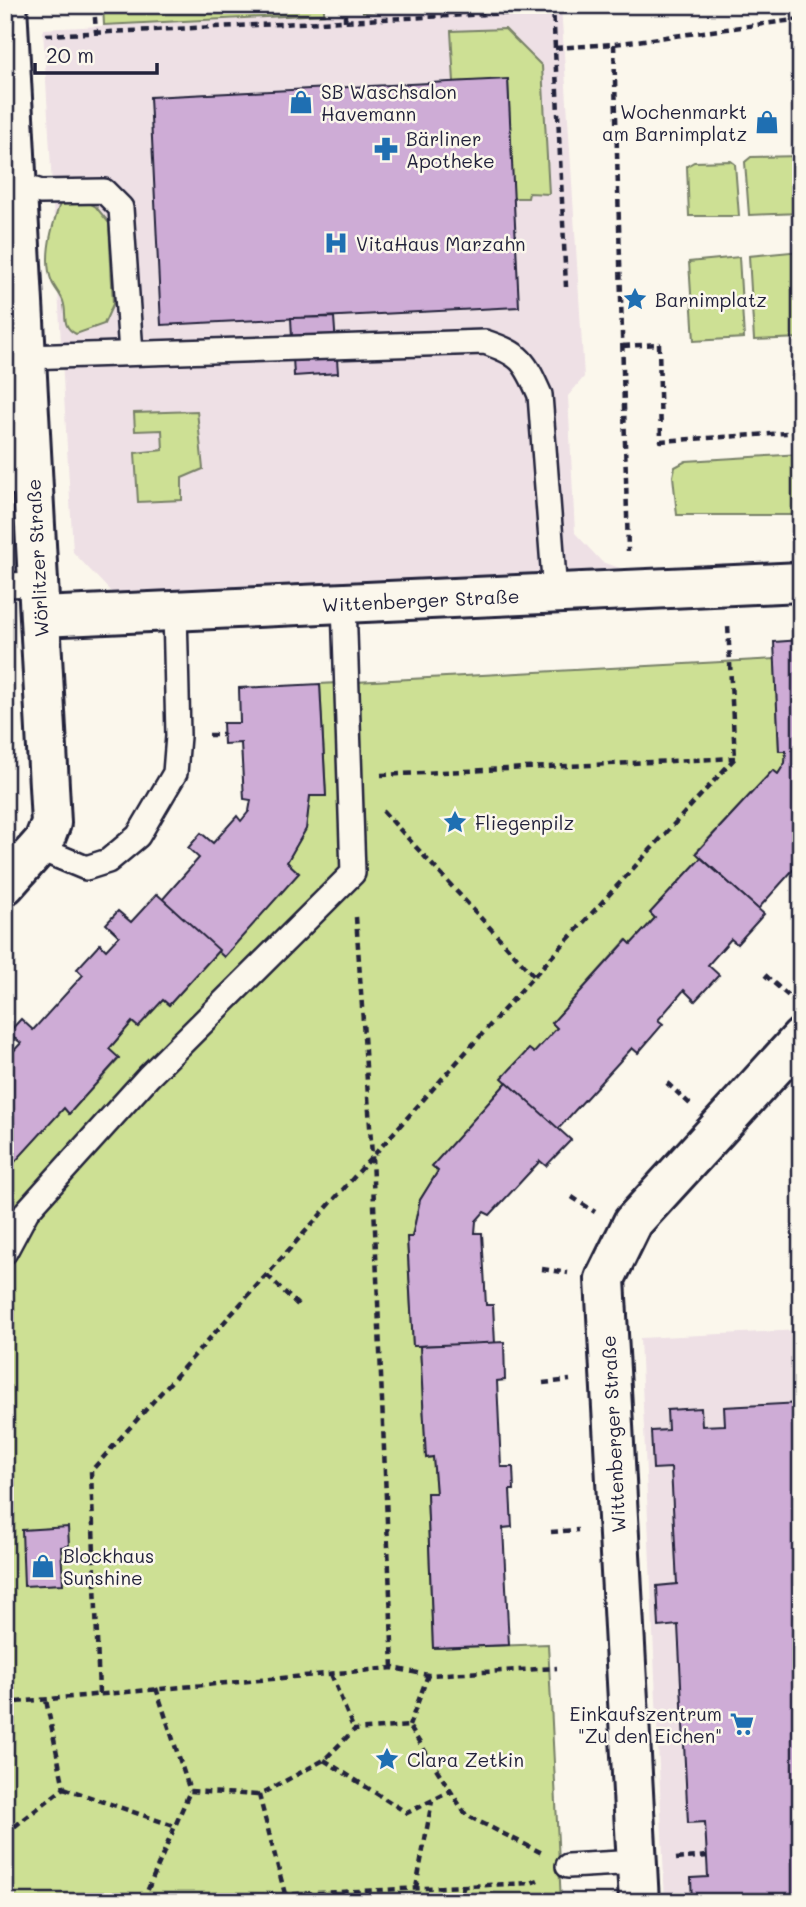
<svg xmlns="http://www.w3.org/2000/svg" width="806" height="1907" viewBox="0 0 806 1907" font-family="Mali,sans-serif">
<rect width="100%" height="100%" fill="#fbf7ec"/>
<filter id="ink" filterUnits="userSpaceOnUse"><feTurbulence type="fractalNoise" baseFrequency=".0143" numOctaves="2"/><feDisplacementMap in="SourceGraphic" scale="14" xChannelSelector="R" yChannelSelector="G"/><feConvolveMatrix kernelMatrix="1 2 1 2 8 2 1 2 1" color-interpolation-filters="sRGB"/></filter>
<g filter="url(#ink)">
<g fill="#eee0e5">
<path d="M513,5h48l23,372 -16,19 7,137 27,29 18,6 -507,26 -40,-42 -30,-523z"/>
<path d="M801,1330v572h-136l-25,-564z"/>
</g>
<g fill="#cde094" stroke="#788168" stroke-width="2">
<path d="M103,5h221v9l-220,11z"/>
<path d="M363,5h144v1l-144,6z"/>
<path d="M505,29l37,37 7,128 -20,-1 -1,5h-15l-5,-118 -54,2 -3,-51z"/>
<path d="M801,156v57l-52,2 -4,-53 6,-5z"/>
<path d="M731,161l4,3 4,52h-50l-2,-50 7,-4z"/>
<path d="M84,200l12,7 13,16 4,81 -9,20 -28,10c-16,-8 -8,-19 -13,-33 -2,-6 -8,-12 -11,-19 -10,-24 0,-57 9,-81z"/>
<path d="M801,251v87l-47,2 -5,-84z"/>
<path d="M739,257l5,81 -50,3 -5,-79z"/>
<path d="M197,411l6,58 -21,9v22l-44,2 -3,-49 28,-3 -1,-20 -27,1 -1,-18z"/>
<path d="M801,454v61h-124l-4,-39 2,-9 11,-6z"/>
<path d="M775,659l4,92h7l-1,12 -7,11 -5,-4 -77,82 5,6 -51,55 5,5 -24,26 -5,-4 -74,83 5,5 -23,25 -5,-4 -26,29 4,4 -74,84 5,5 -18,29 -8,37 -5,1 6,108h7l6,112 7,-1 3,36 -9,1 6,154 115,-4 13,258h-556v-730l59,-64 5,6 50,-55 -10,-10 23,-27 31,-22 6,5 50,-55 80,-77 -12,-11 19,-33 4,-33 16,-1 -6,-111z"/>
</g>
<g fill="#ceacd6" stroke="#22223b" stroke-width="2">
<path d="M508,79l11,228 -358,18 -11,-228z"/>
<path d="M334,317l4,56 -44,3 -3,-58z"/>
<path d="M801,640v221l-43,48 -62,-56 77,-83 5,4 7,-11 1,-12h-7l-5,-109z"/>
<path d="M320,684l6,112h-16l-4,33 -19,33 12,11 -75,84 -62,-57 37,-42 -11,-10 13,-15 12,10 24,-27 4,5 8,-10 2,-11 -7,-1 -3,-56 -17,1 -1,-21h17l-1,-35z"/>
<path d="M701,858l63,56 -27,30 -6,-5 -23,26 11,10 -24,26 -11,-11 -26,30 5,4 -25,29 -6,-5 -74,81 -56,-51 27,-29 5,4 23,-25 -5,-5 75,-83 4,4 24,-26 -5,-5z"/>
<path d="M157,894l62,56 -50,55 -6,-5 -25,27 -6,-5 -23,27 10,9 -50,56 -5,-6 -51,56 -8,-6v-89l6,-7 -4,-4 14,-15 -13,-10 13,-14 12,11 50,-55 -6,-6 23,-25 6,6 13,-14 -13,-12 12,-13 13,11z"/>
<path d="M507,1082l64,58 -25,26 -6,-5 -50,54 -6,-3 -8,9 -1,12h7l4,72h7l2,39 -82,2 -6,-109h5l8,-37 18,-29 -6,-5z"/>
<path d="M5,1158l8,6 -8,8z"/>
<path d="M504,1342l1,38 -8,1 4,86h12l1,23h-4l2,37 -9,1 6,117 -76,3 -6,-155h9l-3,-36 -7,1 -6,-112z"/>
<path d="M801,1403v499h-109l-1,-24 17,-1 -3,-55 -17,1 -10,-198 -19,2 -2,-41 20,-2 -6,-116 -18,1 -2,-38 17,-1 -1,-20 34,-2 1,18 23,-1 -1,-18z"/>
<path d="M68,1527l1,19 -8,1 2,37 -39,2 -2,-56z"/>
</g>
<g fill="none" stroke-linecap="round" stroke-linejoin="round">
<g stroke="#22223b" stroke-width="28">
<g id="lane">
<path d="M8,184h9l24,8 63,-1 17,17 10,145"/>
<path d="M26,357l459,-15c36,12 40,19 55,53l15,198"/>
<path d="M5,483l28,-2"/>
<path d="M5,585l34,-1"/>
<path d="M38,848l48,20 22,-7 30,-25 37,-63 3,-37 -3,-125"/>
<path d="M5,1252l22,-41 121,-134 205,-204 -9,-270"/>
<path d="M568,1866l69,-4"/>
</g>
</g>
<g stroke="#22223b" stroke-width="44">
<g id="street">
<path id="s1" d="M41,617l760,-35"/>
<path d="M5,885l39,-44 7,-18 -44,-818"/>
<path d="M639,1902l-34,-623 28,-57 168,-184"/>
</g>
</g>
<g stroke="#22223b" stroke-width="4.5" stroke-dasharray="7 5" stroke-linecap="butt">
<path d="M94,5l2,27"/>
<path d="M553,5l13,282"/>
<path d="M345,21v-16"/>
<path d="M46,35l507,-24"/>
<path d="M614,44l14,507"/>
<path d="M555,48l59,-4 187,-25"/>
<path d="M623,346l36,-2 2,97 140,-9"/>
<path d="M209,735h14"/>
<path d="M381,775l354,-17"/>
<path d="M383,811l151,165"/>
<path d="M356,917l16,239 21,512"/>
<path d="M765,975l28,25"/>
<path d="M667,1083l23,21"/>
<path d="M572,1197l23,15"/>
<path d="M542,1269l26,4"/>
<path d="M267,1275l33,32"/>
<path d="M543,1383l27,-3"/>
<path d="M551,1532l27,-2"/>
<path d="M331,1674l23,56"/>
<path d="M156,1688l34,103"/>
<path d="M99,1694l-8,-223 443,-495 201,-218 -7,-133"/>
<path d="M5,1703l388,-35 35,7 129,-7"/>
<path d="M409,1726l19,-51"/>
<path d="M324,1760l83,53 44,-22"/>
<path d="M64,1788l110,38"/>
<path d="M5,1834l59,-46 -18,-88"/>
<path d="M676,1859l31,-3"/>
<path d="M416,1888l16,-87"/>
<path d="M285,1894l-26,-99 65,-35 30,-30 55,-4 57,89 76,38"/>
<path d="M143,1901l47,-110 68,4"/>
<path d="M125,1902l406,-19 7,-3"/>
<path d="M458,1902l6,-16"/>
</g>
<use href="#lane" stroke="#fbf7ec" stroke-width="23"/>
<use href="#street" stroke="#fbf7ec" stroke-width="38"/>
</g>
</g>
<defs>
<g id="shop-bare" transform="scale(1.89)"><path d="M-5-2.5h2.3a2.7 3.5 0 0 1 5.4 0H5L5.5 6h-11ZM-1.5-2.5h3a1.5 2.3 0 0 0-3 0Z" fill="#1f6fb2" stroke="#fbf7ec" stroke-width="2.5" paint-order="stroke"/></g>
<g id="pharmacy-bare" transform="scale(1.89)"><path d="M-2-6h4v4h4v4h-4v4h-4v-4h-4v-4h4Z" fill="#1f6fb2" stroke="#fbf7ec" stroke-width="2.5" paint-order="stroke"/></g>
<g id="hospital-bare" transform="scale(1.89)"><path d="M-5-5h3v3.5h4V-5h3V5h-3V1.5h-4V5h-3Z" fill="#1f6fb2" stroke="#fbf7ec" stroke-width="2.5" paint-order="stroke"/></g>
<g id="sight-bare" transform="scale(1.89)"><path d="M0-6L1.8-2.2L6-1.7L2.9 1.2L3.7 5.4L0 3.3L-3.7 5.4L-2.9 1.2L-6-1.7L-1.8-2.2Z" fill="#1f6fb2" stroke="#fbf7ec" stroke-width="2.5" paint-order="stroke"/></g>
<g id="supermarket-bare" transform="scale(1.89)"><path d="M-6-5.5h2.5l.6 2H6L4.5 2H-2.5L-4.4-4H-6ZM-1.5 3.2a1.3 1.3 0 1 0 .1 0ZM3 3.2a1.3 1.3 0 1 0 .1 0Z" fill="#1f6fb2" stroke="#fbf7ec" stroke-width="2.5" paint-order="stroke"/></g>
</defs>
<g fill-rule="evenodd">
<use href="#shop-bare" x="301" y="102"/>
<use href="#shop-bare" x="767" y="122"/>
<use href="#pharmacy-bare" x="386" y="149"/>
<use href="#hospital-bare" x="336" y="243"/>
<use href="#sight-bare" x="635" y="299"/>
<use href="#sight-bare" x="455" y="822"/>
<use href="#shop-bare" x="43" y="1566"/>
<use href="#supermarket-bare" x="742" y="1724"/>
<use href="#sight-bare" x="387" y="1759"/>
</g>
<g text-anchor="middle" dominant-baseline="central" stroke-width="5" stroke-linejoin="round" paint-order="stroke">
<g font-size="19" fill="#22223b" stroke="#fbf7ec" text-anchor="start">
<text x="321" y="91">SB Waschsalon<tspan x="321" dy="22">Havemann</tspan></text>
<text x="747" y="111" text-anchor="end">Wochenmarkt<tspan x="747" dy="22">am Barnimplatz</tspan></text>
<text x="406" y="138">Bärliner<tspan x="406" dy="22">Apotheke</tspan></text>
<text x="356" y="243">VitaHaus Marzahn</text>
<text x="655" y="299">Barnimplatz</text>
<text x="475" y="822">Fliegenpilz</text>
<text x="63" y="1555">Blockhaus<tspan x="63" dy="22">Sunshine</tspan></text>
<text x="722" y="1713" text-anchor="end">Einkaufszentrum<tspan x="722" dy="22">"Zu den Eichen"</tspan></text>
<text x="407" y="1759">Clara Zetkin</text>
</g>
<g font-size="19" fill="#22223b" stroke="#fbf7ec">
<text transform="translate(37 558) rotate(-93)">Wörlitzer Straße</text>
<text stroke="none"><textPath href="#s1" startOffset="380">Wittenberger Straße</textPath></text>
<text transform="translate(613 1434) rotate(-93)">Wittenberger Straße</text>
</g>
</g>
<rect width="806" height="1907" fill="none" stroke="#fbf7ec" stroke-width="28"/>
<rect x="14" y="14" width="778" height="1879" fill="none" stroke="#22223b" stroke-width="2.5" filter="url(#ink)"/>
<path d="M35 63v10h122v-10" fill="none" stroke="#22223b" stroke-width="3.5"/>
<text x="46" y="63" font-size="21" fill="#22223b" stroke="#fbf7ec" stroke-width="5" paint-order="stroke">20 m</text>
</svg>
